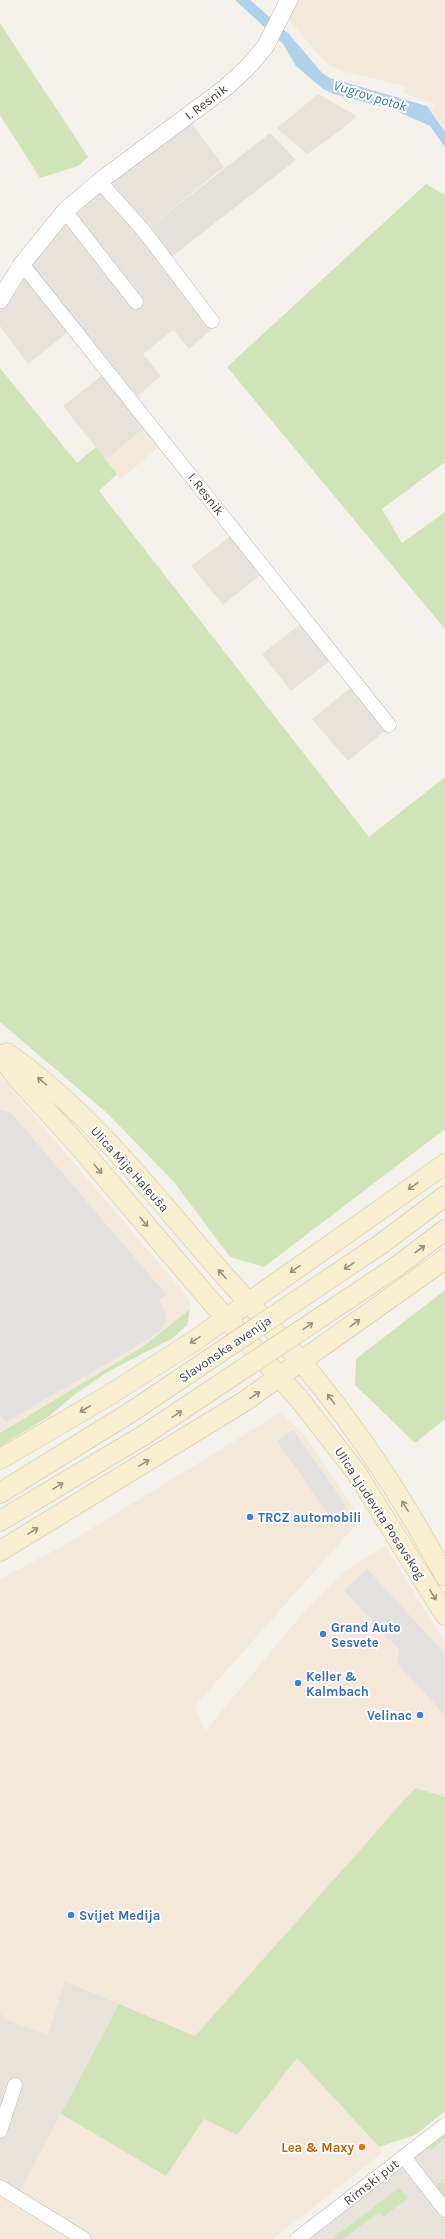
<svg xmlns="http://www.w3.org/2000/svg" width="445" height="2239" viewBox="0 0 445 2239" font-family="Karla,sans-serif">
<rect width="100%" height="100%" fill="#f4f1eb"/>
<g fill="#e7e3da">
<path d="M318,94l39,22 -16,14 -34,24 -30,-26z"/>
<path d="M190,121l34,46 -77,62 66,99 -24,21 -16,-19 -30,24 18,22 -33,28 18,22 -40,34 -43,-54 48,-38 -34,-43 -49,39 -28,-38v-16l20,-33 45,-57 45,-38z"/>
<path d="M232,535l31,38 -40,32 -32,-39z"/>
<path d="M303,622l29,37 -41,32 -29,-37z"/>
<path d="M354,685l33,44 -39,32 -36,-42z"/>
<path d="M65,1981l54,23 -100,190 -19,-7v-174l9,8z"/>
<path d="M445,2132v107h-137z"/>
</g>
<g fill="#f3e8d9">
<path d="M295,0h150v132l-14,-23 4,-5 -31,-11 1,-7 -63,-15 -10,-4 -9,-7 -36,-43z"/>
<path d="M146,426l15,19 -40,34 -15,-19z"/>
<path d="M0,1076l173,204 16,19 1,10 -46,37 -144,87z"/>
<path d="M280,1413l23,20 58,86 -166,187 10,25 99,-119 39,-40 42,-26 60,96v155l-30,-9 -220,248 -130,-55 -17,54 -39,-14 -9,-8v-434l63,-33z"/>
<path d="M297,2058l86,94 -110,87h-273v-52l19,6 42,-79 105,62 38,-57 33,16z"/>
</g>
<path fill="#e4e1dc" d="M270,133l26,27 -126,98 -23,-29z"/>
<g fill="#d0e3b9">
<path d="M0,23l88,134 -10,9 -38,12 -40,-63z"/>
<path d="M426,184l19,11v267l-63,47 20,34 43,-31v117l-218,-262z"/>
<path d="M0,368l77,95 19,-16 21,27 -18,17 270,346 76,-60v352l-181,138 -34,-10 -56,-75 -67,-69 -107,-91z"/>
<path d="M445,1290v129l-30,24 -60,-58 1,-26z"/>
<path d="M190,1309l-3,16 -14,13 -64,33 -35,24 -26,22 -48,29v-13l144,-87z"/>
<path d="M415,1788l30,9v314l-30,24 -36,12 -82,-89 -60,77 -33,-16 -38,57 -105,-62 58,-110 76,32z"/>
<path d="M445,2132v6l-12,11h-7z"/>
<path d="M438,2183h7v14l-4,-1 -5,-7z"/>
<path d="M399,2188l9,10 -25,19 -4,-5 -36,27h-11z"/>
</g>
<g fill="#e3e2df">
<path d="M0,1110l11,3 153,179 1,3 -6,5 7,14 -1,9 -5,8 -13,9 -141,82 -6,-7z"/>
<path d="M293,1430l54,77 -16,11 -54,-77z"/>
<path d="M367,1569l78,85v61l-48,-52 2,-14 -55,-59z"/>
</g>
<path fill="#afd2ea" d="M235,0h15l39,34 33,39 8,5 97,28 18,26v15l-15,-21 -29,-13 -8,-7 -6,-1 -8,1 -45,-12 -11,-5 -27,-23 -13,-22z"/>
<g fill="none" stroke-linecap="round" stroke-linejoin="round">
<g stroke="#bfb9af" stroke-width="15">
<g id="minor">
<path d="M100,182l44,49 68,90"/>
<path d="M65,211l71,91"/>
<path d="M22,264l367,461"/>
<path d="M0,2131l15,-46"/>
<path d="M404,2157l41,53"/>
<path d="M0,2187l84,52"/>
<path d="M297,2239l148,-114"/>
</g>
</g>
<g stroke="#bfb9af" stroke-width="18">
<path id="tertiary" d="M0,300l22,-36 43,-53 39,-33 121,-90 21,-19 19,-22 24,-47"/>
</g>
<g stroke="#cec2a0" stroke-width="21">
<g id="secondary">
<path d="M7,1053c76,53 136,128 196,198 38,45 81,88 118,135 47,59 88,123 124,190"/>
<path d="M0,1055l17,23 61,67 130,153 92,102 56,72 89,143"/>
<path d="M381,1244l64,-48"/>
<path d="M396,1267l49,-37"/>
<path d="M0,1459l106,-62 88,-56 251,-177"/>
<path d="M0,1493l131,-81"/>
<path d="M0,1521l144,-86"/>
<path d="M0,1551l245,-150 200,-142"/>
</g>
</g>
<use href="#minor" stroke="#fff" stroke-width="14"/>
<use href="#tertiary" stroke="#fff" stroke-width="17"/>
<use href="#secondary" stroke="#f9efd0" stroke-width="20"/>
<g stroke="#cec2a0" stroke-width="21" stroke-linecap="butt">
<g id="secondary-bridge">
<path d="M131,1412l250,-168"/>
<path d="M144,1435l252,-168"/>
</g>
</g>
<use href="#secondary-bridge" stroke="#f9efd0" stroke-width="20"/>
</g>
<defs><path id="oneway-shaft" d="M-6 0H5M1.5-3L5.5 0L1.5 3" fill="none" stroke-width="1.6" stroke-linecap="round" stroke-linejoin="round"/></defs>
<g stroke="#98907e">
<use href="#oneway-shaft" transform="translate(42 1081) rotate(-140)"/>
<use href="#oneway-shaft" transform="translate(98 1169) rotate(50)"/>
<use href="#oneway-shaft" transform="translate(413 1186) rotate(145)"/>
<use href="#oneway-shaft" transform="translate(144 1222) rotate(50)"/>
<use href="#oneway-shaft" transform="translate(420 1249) rotate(-37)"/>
<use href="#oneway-shaft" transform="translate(349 1266) rotate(146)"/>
<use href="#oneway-shaft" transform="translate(295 1269) rotate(145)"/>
<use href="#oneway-shaft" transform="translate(222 1274) rotate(-131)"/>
<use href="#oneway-shaft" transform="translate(355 1323) rotate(-36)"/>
<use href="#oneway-shaft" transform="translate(308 1326) rotate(-34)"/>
<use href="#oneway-shaft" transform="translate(195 1340) rotate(146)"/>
<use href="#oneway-shaft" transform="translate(255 1395) rotate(-34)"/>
<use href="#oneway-shaft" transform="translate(331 1399) rotate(-126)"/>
<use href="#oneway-shaft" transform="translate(85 1409) rotate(150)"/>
<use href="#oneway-shaft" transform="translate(177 1414) rotate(-34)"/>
<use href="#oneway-shaft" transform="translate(144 1463) rotate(-31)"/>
<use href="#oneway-shaft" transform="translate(58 1486) rotate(-31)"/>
<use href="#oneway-shaft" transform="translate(405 1506) rotate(-122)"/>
<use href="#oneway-shaft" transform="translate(33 1531) rotate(-31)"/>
<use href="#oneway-shaft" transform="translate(433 1595) rotate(58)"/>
</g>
<g fill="#3f7fe0" stroke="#fff" stroke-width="1.5">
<circle cx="250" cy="1517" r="4"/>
<circle cx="323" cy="1634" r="4"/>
<circle cx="298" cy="1683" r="4"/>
<circle cx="420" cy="1715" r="4"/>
<circle cx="71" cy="1915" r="4"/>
</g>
<circle fill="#e8710a" stroke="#fff" stroke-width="1.5" cx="362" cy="2147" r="4"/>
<g text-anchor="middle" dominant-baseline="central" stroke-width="4" stroke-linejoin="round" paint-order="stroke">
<g font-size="13" fill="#48423a" stroke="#fff">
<text transform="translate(206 102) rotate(-37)">I. Resnik</text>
<text transform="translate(206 494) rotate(52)">I. Resnik</text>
<text transform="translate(130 1169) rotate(48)">Ulica Mije Haleuša</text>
<text transform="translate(225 1349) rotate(-34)">Slavonska avenija</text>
<text transform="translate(380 1513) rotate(57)">Ulica Ljudevita Posavskog</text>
<text transform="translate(371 2182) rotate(-38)">Rimski put</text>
</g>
<g font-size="13" font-weight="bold" fill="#366cbe" stroke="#fff" text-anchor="start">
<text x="258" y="1517">TRCZ automobili</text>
<text x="331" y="1627">Grand Auto<tspan x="331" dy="15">Sesvete</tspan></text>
<text x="306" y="1676">Keller &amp;<tspan x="306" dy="15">Kalmbach</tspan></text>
<text x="412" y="1715" text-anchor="end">Velinac</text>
<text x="79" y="1915">Svijet Medija</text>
</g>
<g font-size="13" font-weight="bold" fill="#c56008" stroke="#fff" text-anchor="end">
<text x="354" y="2147">Lea &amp; Maxy</text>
</g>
<g font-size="14" font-style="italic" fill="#3d7ca9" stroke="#fff">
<text transform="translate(370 96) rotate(17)">Vugrov potok</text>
</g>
</g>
</svg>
